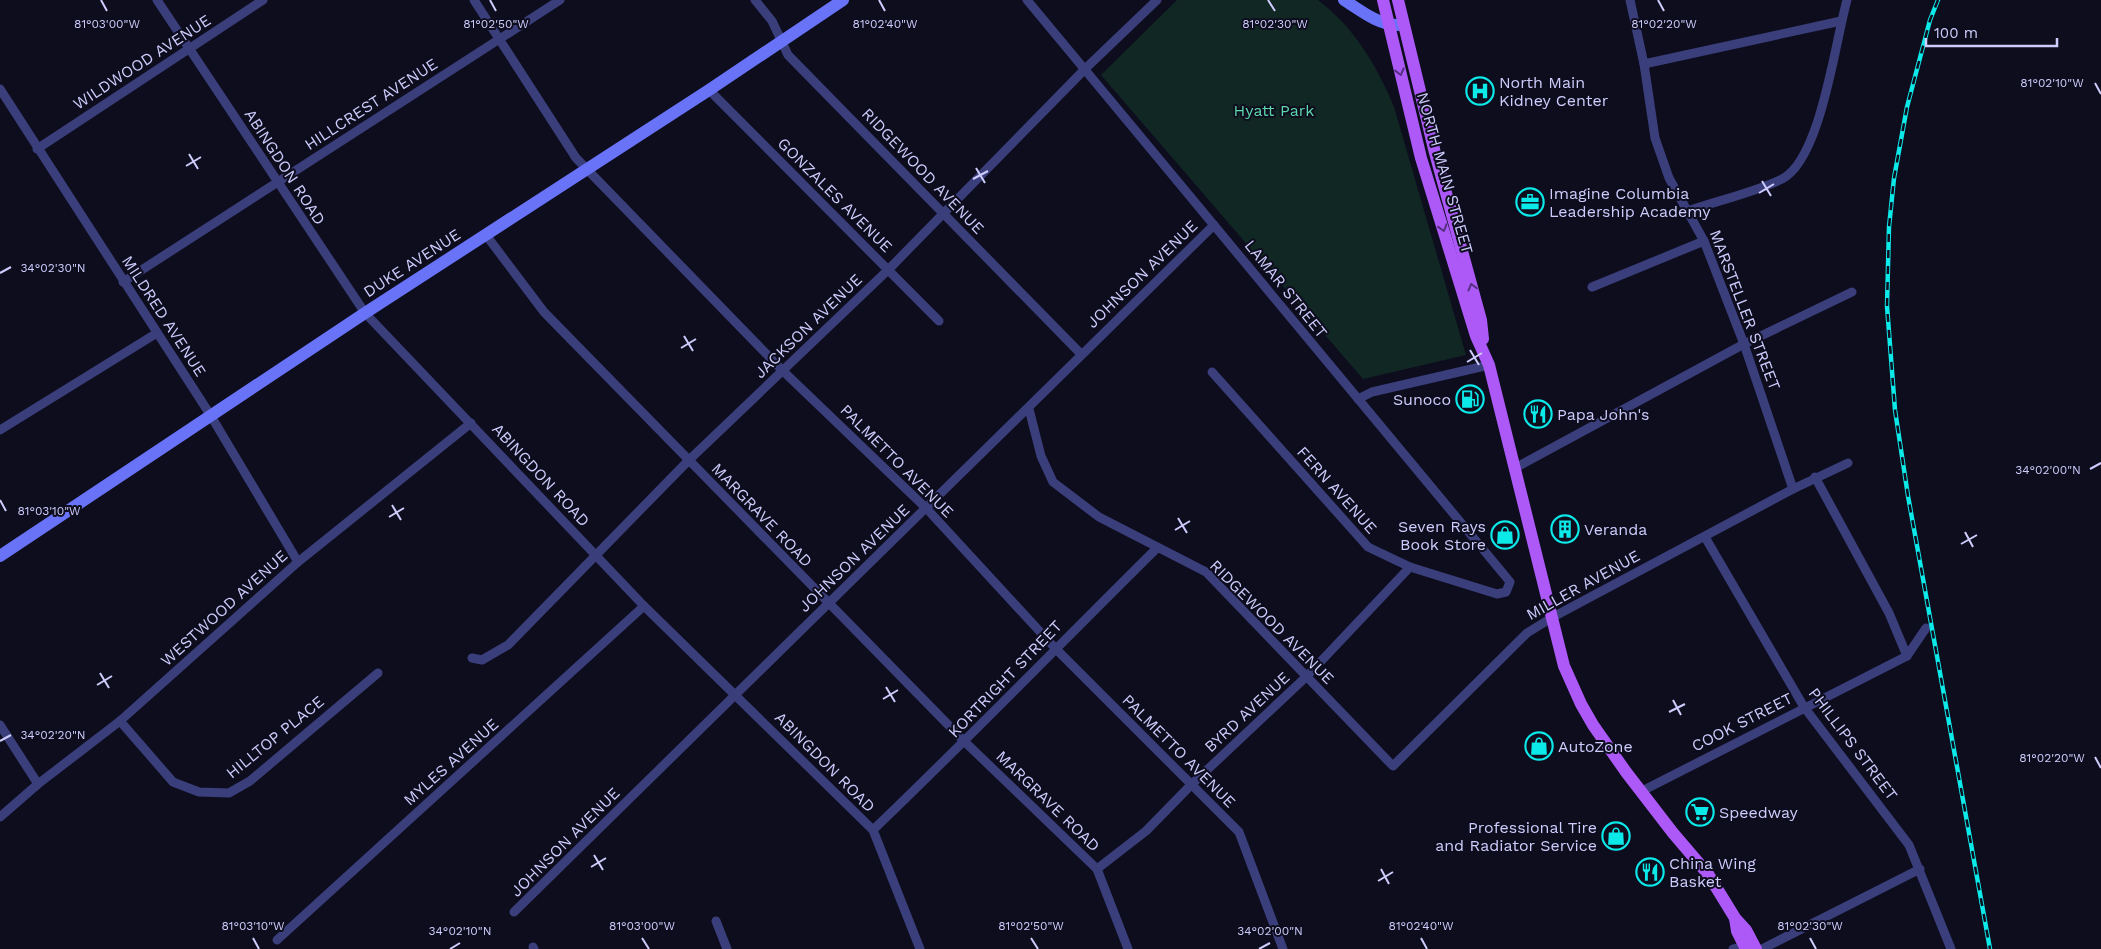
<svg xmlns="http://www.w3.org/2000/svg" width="2101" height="949" viewBox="0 0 2101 949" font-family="'Work Sans',sans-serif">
<rect width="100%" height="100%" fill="#0e0d1e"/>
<path fill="#102724" d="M1177,0h141c36,27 59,66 76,107l72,248 -103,24 -262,-304z"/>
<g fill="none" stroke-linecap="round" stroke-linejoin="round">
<g stroke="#3a3e7b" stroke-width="9">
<path d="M157,0l208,313 279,293 229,224 47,119"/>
<path d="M474,0l102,158 207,213 144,138 128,139 184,184 44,117"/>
<path d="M755,0l17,21 16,34 293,299"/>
<path d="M1027,0l479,577 4,5 -4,10 -9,2 -87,-27 -42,-20 -156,-175"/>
<path d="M1630,0l14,64 11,74 14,40 35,63 40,103 49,145"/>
<path d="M1644,64l197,-43"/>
<path d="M0,89l211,327 87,146"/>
<path d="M709,90l230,231"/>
<path d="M37,149l226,-149"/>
<path d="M1688,211c28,-10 68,-19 94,-32 39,-20 53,-137 65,-179"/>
<path d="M486,235l58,77 421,430 132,127 31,80"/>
<path d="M123,282l437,-282"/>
<path d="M1592,287l112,-46"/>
<path d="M1358,399l14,-7 117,-27"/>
<path d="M1029,409l12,47 12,26 46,35 107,55 187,194 134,-133 26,-16 240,-128 55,-26"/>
<path d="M0,430l157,-97"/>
<path d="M1515,468l229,-124 108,-52"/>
<path d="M1815,477l74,136 18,43"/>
<path d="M1705,537l99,170 105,138 42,104"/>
<path d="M472,658l10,2 26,-15 180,-184 200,-191 197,-201 72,-69"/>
<path d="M120,721l53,61 26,10 30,1 21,-12 128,-108"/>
<path d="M0,725l38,59"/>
<path d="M1642,791l265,-135 19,-28"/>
<path d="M0,817l38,-33 82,-63 178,-159 173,-139"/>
<path d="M873,830c96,-92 189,-188 284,-282"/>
<path d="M1097,869l49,-38 45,-46 116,-109 103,-109"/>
<path d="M514,912l700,-687"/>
<path d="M716,921l11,28"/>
<path d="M277,940l367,-334"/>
<path d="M533,947l1,2"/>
<path d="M1733,949l11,-3"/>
<path d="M1762,949l158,-80"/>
</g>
<g stroke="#6873f8" stroke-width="12">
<path d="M1344,0c16,10 34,25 54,25"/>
<path d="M0,556l365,-243 344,-223 134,-90"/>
</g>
<g stroke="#ac59f7" stroke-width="12">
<path d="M1383,0l38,158 55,178 13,29 75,301 17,38 12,21 33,47 47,61 35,41 27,44 11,12 10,19"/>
<path d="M1398,0l37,153 46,167 2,19"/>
<path d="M1735,918l2,13 9,18"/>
</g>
<g stroke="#0ce9e9" stroke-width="4.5">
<path id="rail" d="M1938,0l-8,20 -23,87 -13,71 -5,49 -2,79 8,104 13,86 82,453"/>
</g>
<use href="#rail" stroke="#0e0d1e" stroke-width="2.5" stroke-dasharray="8" stroke-linecap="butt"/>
</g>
<defs><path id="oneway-chevron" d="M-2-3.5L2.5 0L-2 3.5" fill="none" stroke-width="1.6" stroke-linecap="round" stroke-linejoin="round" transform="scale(1.25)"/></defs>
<g stroke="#552f80">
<use href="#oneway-chevron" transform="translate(1400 72) rotate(76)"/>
<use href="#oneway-chevron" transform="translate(1443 228) rotate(73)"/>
<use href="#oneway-chevron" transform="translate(1472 287) rotate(-105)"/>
</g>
<path fill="none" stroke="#cdccfc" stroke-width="2" d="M101,0l6,11M490,0l6,11M879,0l6,11M1268,0l7,11M1658,0l6,11M2095,83l6,11M189,154l9,15M186,166l15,-9M976,168l9,15M973,179l15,-8M1762,181l9,15M1759,193l15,-9M0,273l11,-6M684,336l9,15M681,348l15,-9M1470,350l9,15M1467,362l15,-9M2090,469l11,-6M0,500l6,11M392,505l9,15M389,517l15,-9M1178,518l9,15M1175,530l15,-9M1965,532l8,15M1961,544l16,-9M100,673l9,15M97,685l15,-9M886,687l9,15M883,699l15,-9M1673,700l8,15M1669,712l16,-8M0,741l11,-6M2095,757l6,11M594,855l9,15M591,867l15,-9M1381,869l8,15M1378,881l15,-9M253,938l6,11M642,938l7,11M1031,938l7,11M1421,938l6,11M1810,938l6,11M450,949l10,-6M1259,949l11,-6"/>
<defs>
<g id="hospital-ring" transform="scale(1.4375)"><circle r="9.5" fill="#0e0d1e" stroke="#0ce9e9" stroke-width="1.5"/><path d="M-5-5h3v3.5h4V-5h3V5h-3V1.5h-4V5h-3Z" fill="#0ce9e9"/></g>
<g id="office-ring" transform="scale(1.4375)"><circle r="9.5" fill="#0e0d1e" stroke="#0ce9e9" stroke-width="1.5"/><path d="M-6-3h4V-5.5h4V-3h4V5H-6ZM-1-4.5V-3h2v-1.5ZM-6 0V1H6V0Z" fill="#0ce9e9"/></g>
<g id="fuel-ring" transform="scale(1.4375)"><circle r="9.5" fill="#0e0d1e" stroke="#0ce9e9" stroke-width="1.5"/><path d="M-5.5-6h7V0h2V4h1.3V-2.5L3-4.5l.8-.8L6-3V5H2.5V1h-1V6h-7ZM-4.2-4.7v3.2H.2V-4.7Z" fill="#0ce9e9"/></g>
<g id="restaurant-ring" transform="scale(1.4375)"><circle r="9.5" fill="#0e0d1e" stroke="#0ce9e9" stroke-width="1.5"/><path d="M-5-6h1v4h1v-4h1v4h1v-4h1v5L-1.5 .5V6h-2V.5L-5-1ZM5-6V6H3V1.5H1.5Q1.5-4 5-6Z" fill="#0ce9e9"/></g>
<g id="building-ring" transform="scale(1.4375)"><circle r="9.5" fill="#0e0d1e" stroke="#0ce9e9" stroke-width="1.5"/><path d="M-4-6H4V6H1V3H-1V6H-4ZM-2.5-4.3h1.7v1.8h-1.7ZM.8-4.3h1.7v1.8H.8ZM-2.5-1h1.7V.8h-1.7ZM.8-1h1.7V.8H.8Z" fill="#0ce9e9"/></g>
<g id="shop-ring" transform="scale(1.4375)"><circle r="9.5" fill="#0e0d1e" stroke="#0ce9e9" stroke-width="1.5"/><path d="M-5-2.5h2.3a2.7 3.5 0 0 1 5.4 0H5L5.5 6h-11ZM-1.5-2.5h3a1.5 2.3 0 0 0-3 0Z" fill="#0ce9e9"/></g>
<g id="supermarket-ring" transform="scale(1.4375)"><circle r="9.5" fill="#0e0d1e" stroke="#0ce9e9" stroke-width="1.5"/><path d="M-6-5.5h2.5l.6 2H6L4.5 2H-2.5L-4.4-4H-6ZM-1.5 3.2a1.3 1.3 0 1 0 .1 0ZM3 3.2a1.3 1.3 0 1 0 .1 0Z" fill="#0ce9e9"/></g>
</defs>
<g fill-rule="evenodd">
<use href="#hospital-ring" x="1480" y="91"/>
<use href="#office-ring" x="1530" y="202"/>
<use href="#fuel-ring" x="1470" y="399"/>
<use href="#restaurant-ring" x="1538" y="414"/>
<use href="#building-ring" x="1565" y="529"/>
<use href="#shop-ring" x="1505" y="535"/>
<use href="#shop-ring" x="1539" y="746"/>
<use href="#supermarket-ring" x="1700" y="812"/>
<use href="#shop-ring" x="1616" y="836"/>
<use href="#restaurant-ring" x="1650" y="872"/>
</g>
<g text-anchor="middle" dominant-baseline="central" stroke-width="4" stroke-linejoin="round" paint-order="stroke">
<g font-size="16" fill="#cdccfc" stroke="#0e0d1e">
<text transform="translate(142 62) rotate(-33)">WILDWOOD AVENUE</text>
<text transform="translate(371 104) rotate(-33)">HILLCREST AVENUE</text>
<text transform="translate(285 167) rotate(57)">ABINGDON ROAD</text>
<text transform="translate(923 171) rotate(46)">RIDGEWOOD AVENUE</text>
<text transform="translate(1445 173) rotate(74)">NORTH MAIN STREET</text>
<text transform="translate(835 195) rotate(45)">GONZALES AVENUE</text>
<text transform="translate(412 263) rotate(-33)">DUKE AVENUE</text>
<text transform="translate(1142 274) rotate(-44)">JOHNSON AVENUE</text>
<text transform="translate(1286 289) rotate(51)">LAMAR STREET</text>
<text transform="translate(1745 310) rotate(69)">MARSTELLER STREET</text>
<text transform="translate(164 316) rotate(57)">MILDRED AVENUE</text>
<text transform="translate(808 326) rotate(-44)">JACKSON AVENUE</text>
<text transform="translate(897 461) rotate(45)">PALMETTO AVENUE</text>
<text transform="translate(541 475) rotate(47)">ABINGDON ROAD</text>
<text transform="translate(1337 490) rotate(48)">FERN AVENUE</text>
<text transform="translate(762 515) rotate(46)">MARGRAVE ROAD</text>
<text transform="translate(854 558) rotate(-44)">JOHNSON AVENUE</text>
<text transform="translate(1583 585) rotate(-29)">MILLER AVENUE</text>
<text transform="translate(224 608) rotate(-42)">WESTWOOD AVENUE</text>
<text transform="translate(1272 622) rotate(45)">RIDGEWOOD AVENUE</text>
<text transform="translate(1005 679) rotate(-46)">KORTRIGHT STREET</text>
<text transform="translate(1247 712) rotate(-43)">BYRD AVENUE</text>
<text transform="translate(1742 722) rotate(-27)">COOK STREET</text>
<text transform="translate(275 737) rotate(-39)">HILLTOP PLACE</text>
<text transform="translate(1853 744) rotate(53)">PHILLIPS STREET</text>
<text transform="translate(1179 751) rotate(45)">PALMETTO AVENUE</text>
<text transform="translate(451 762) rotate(-42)">MYLES AVENUE</text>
<text transform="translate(825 762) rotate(45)">ABINGDON ROAD</text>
<text transform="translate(1048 801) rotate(44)">MARGRAVE ROAD</text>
<text transform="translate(565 842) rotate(-45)">JOHNSON AVENUE</text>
</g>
<g font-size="16" fill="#cdccfc" stroke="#0e0d1e" text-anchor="start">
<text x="1499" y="82">North Main<tspan x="1499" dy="18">Kidney Center</tspan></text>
<text x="1549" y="193">Imagine Columbia<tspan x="1549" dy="18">Leadership Academy</tspan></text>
<text x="1451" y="399" text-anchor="end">Sunoco</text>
<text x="1557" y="414">Papa John's</text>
<text x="1486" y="526" text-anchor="end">Seven Rays<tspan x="1486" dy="18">Book Store</tspan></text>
<text x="1584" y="529">Veranda</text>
<text x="1558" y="746">AutoZone</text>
<text x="1719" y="812">Speedway</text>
<text x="1597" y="827" text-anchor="end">Professional Tire<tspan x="1597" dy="18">and Radiator Service</tspan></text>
<text x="1669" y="863">China Wing<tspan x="1669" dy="18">Basket</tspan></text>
</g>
<g font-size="16" fill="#5dd8ad" stroke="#0e0d1e">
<text x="1274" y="110">Hyatt Park</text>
</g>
</g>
<g font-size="12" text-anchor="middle" fill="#cdccfc" stroke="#0e0d1e" stroke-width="4" stroke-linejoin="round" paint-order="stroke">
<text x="107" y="28">81°03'00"W</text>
<text x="496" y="28">81°02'50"W</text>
<text x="885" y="28">81°02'40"W</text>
<text x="1275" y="28">81°02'30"W</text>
<text x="1664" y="28">81°02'20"W</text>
<text x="2052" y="87">81°02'10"W</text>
<text x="53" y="272">34°02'30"N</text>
<text x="2048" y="474">34°02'00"N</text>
<text x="49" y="515">81°03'10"W</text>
<text x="53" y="739">34°02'20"N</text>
<text x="2052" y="762">81°02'20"W</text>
<text x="253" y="930">81°03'10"W</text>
<text x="642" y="930">81°03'00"W</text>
<text x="1031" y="930">81°02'50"W</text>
<text x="1421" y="930">81°02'40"W</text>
<text x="1810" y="930">81°02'30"W</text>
<text x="460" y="935">34°02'10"N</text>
<text x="1270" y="935">34°02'00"N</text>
</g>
<path d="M1926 38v8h131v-8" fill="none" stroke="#cdccfc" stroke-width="2.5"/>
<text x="1934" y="38" font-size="15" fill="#cdccfc" stroke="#0e0d1e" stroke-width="4" paint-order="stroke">100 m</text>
</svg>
